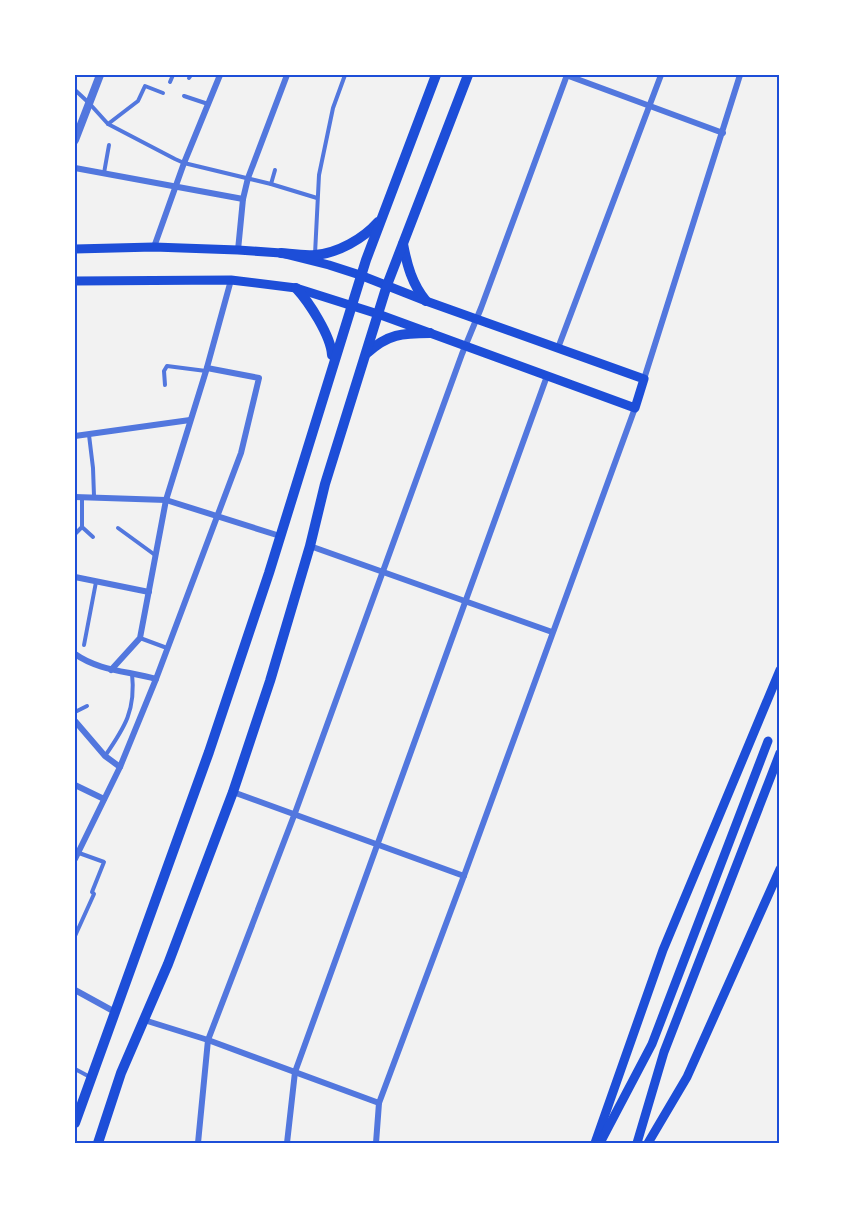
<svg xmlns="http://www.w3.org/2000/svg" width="855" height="1218" viewBox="0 0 855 1218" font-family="Montserrat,sans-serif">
<rect width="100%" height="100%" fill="#f2f2f2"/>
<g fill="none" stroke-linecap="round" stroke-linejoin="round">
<g stroke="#5277de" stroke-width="4">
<path d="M189,78l2,-3"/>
<path d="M170,82l3,-7"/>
<path d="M75,90l14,13 19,21 67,35 9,4 87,21 46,14"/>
<path d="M184,96l24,8"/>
<path d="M108,124l30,-23 7,-15 18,7"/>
<path d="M104,173l5,-28"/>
<path d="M271,184l4,-14"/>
<path d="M315,254l4,-79 14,-67 12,-33"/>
<path d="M165,385l-1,-14 3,-5 39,5"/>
<path d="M89,435l4,33 1,28"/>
<path d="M82,527l11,10"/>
<path d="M118,528l37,27"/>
<path d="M75,534l7,-7v-29"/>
<path d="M140,638l27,10"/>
<path d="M84,645l12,-63"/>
<path d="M75,712l12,-6"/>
<path d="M105,756c20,-29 31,-46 27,-83"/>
<path d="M75,936l19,-42 -2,-2 12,-30 -25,-9"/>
<path d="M75,1069l15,8"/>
</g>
<g stroke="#5277de" stroke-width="6">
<path d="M566,75l157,58"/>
<path d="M75,168l168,31"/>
<path d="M154,247l30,-84 36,-88"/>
<path d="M238,250l5,-51 5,-21 39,-103"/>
<path d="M558,348l103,-273"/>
<path d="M644,379l96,-304"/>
<path d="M75,436l115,-16"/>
<path d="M75,497l91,3 114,36"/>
<path d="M310,546l242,86"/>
<path d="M75,577l74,15"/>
<path d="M75,654c24,17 53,17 81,25"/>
<path d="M111,670l29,-32 26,-138 40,-129 25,-91"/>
<path d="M75,721l30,35 15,11"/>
<path d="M75,785l29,14"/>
<path d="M233,792l231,84"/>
<path d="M75,859l45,-92 36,-88 85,-226 18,-75 -52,-10"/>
<path d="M75,990l40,22"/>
<path d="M144,1020l64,20 171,63"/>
<path d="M198,1143l10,-103 87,-227 167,-459 19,-46 86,-233"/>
<path d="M287,1143l8,-71 252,-696"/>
<path d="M376,1143l3,-40 86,-230 170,-465"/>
</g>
<path stroke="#5277de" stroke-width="8" d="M75,140l25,-65"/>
<g stroke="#1d4ed8" stroke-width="9">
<path d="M75,249l79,-2 84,3 43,3 48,12 31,10 66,26 218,78 -9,29 -257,-94 -82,-26 -65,-8 -156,1"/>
<path d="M595,1143l68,-193 117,-280"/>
<path d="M600,1143l52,-99 116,-303"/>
<path d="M637,1143l27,-91 116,-299"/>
<path d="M648,1143l39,-66 93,-208"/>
</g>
<g stroke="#1d4ed8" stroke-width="10">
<path d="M403,244c4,21 9,40 23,57"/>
<path d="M281,253c11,1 23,3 34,2 23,-2 48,-16 63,-33"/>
<path d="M296,288c13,14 35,48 36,67"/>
<path d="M367,353c21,-19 35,-20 63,-20"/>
<path d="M75,1123l134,-371 60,-179 97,-313 70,-185"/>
<path d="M98,1143l23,-70 47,-109 65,-172 37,-111 40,-135 15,-62 62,-199 81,-210"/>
</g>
</g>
<rect width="855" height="1218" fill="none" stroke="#ffffff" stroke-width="153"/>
<rect x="76" y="76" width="702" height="1066" fill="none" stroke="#1d4ed8" stroke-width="2"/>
</svg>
